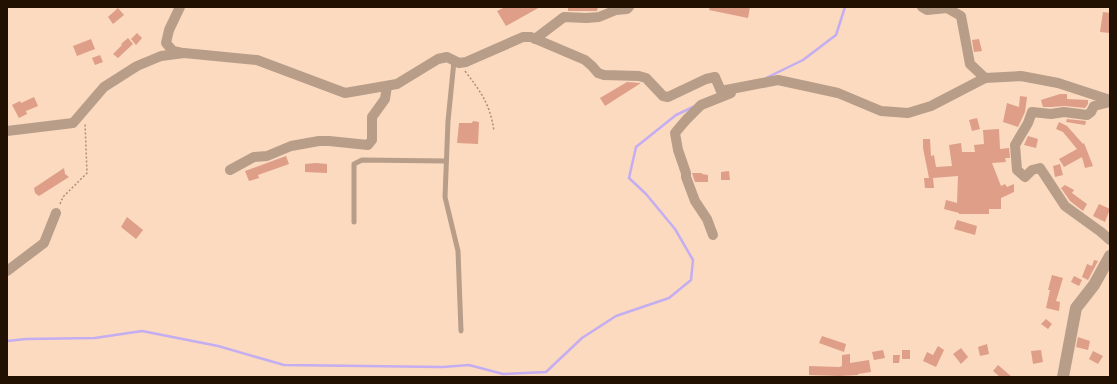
<svg xmlns="http://www.w3.org/2000/svg" width="1117" height="384" viewBox="0 0 1117 384" font-family="'Fira Sans',sans-serif">
<rect width="100%" height="100%" fill="#fbdac0"/>
<g fill="none" stroke-linecap="round" stroke-linejoin="round">
<g stroke="#c4adf1" stroke-width="2.5">
<path d="M766,78l37,-18 33,-25 9,-28"/>
<path d="M7,341l19,-2 69,-1 47,-7 76,15 66,19 159,2 26,-2 34,9 43,-2 36,-34 34,-22 53,-18 22,-18 2,-20 -18,-31 -29,-35 -17,-16 7,-31 40,-32 17,-8"/>
</g>
</g>
<g fill="#de9e87">
<path d="M505,7h35l-34,19 -9,-15z"/>
<path d="M568,7h30l-1,4h-29z"/>
<path d="M710,7h40l-2,11 -39,-8z"/>
<path d="M118,8l6,7 -11,9 -5,-7z"/>
<path d="M1103,12l7,1v20l-10,-1z"/>
<path d="M137,33l5,5 -6,7 -5,-6z"/>
<path d="M128,38l5,6 -15,14 -5,-4 9,-9 -1,-1z"/>
<path d="M91,39l4,10 -18,7 -4,-10z"/>
<path d="M979,39l3,12 -8,1 -2,-12z"/>
<path d="M100,55l3,7 -8,3 -3,-7z"/>
<path d="M627,82l14,1 -36,23 -5,-8z"/>
<path d="M1060,94h7v5l21,1v4l-3,4 -20,-2 -14,1h-8l-2,-7z"/>
<path d="M1020,96l7,1 -2,15 -7,15 -15,-5 4,-19 12,4z"/>
<path d="M34,97l4,9 -12,5 1,3 -8,4 -7,-13 8,-4 1,2z"/>
<path d="M977,118l3,11 -8,2 -3,-11z"/>
<path d="M1067,119l19,2 -1,4 -19,-3z"/>
<path d="M473,121l6,1 -1,22 -21,-1 2,-20h13z"/>
<path d="M1059,122l8,4 16,18 1,-1 9,23 -8,2 -3,-11 -18,10 -5,-8 18,-10 -14,-17 -7,-3z"/>
<path d="M999,129l1,20 9,-1 1,10h-5l1,4 -14,1 9,23 4,-2 2,3 7,-3v8l-13,6v11h-12v5h-30v-1l-15,-4 2,-9 11,3 1,-27 -25,2 1,10h-9l-1,-10h5l-6,-30v-9h7l1,17 3,-1 2,12 16,-1 -3,-21 12,-2 1,9h13l-1,-7 10,-1 -1,-14z"/>
<path d="M1028,136l10,3 -2,9 -12,-3z"/>
<path d="M286,156l3,8 -31,11 1,3 -10,3 -4,-10z"/>
<path d="M316,163l11,1v9l-22,-1v-8z"/>
<path d="M1060,164l3,11 -8,2 -2,-11z"/>
<path d="M64,168l1,6 4,3 -30,19 -4,-3 -1,-5z"/>
<path d="M729,171l1,9h-9v-8z"/>
<path d="M692,173h10v1l6,1v7h-13z"/>
<path d="M1065,185l9,5 -2,3 15,11 -4,7 -13,-10 -9,-13z"/>
<path d="M1099,204l11,5 -5,13 -12,-6z"/>
<path d="M127,217l16,13 -7,9 -15,-12z"/>
<path d="M957,220l20,6 -2,9 -21,-6z"/>
<path d="M1094,260l4,1 -10,19 -6,-3 5,-13 5,2z"/>
<path d="M1052,275l11,3 -7,23 4,1 -1,9 -13,-3 4,-18h-2z"/>
<path d="M1074,276l8,4 -3,6 -8,-4z"/>
<path d="M1046,319l6,5 -4,5 -7,-5z"/>
<path d="M822,336l24,8 -2,8 -25,-9z"/>
<path d="M1078,337l12,4 -2,9 -12,-3z"/>
<path d="M987,344l2,10 -9,2 -2,-9z"/>
<path d="M938,346l6,4 -8,17 -13,-6 4,-9 6,3z"/>
<path d="M961,348l7,9 -7,7 -8,-10z"/>
<path d="M883,350l2,8 -11,2 -2,-8z"/>
<rect x="902" y="350" width="8" height="9"/>
<path d="M1041,350l2,12 -10,2 -2,-13z"/>
<path d="M1093,351l10,5 -5,8 -9,-5z"/>
<path d="M850,354v9l19,-3 2,12 -13,2v1l-19,1 -30,-1v-9l30,1 3,-1v-11z"/>
<path d="M893,355h7l-1,8h-6z"/>
<path d="M998,365l14,12h-12l-7,-6z"/>
</g>
<g fill="none" stroke-linecap="round" stroke-linejoin="round">
<g stroke="#ab8f79" stroke-width="1.5" stroke-dasharray="2 2" stroke-linecap="butt">
<path d="M465,71c16,21 25,33 29,60"/>
<path d="M60,204l3,-7 24,-24 -2,-50"/>
</g>
<g stroke="#b89d88" stroke-width="5">
<path d="M454,61l-6,60 -3,76 13,54 3,80"/>
<path d="M354,222v-58l8,-4 84,1"/>
</g>
<g stroke="#b89d88" stroke-width="10">
<path d="M180,7l-11,23 -3,13 7,8 9,2"/>
<path d="M922,7l5,3 20,-2 14,8 9,48 15,14"/>
<path d="M535,39l29,-22 22,1 13,-1 17,-7 11,-1 2,-2"/>
<path d="M1110,102l-16,4 -3,6 -4,3 -23,-3 -13,2 -19,-2 -4,11 -13,22 2,25 8,7 7,-7 8,-2 25,38 36,26 9,8"/>
<path d="M7,131l66,-8 31,-36 33,-21 24,-10 23,-3 73,7 88,33 52,-9 41,-25 9,-2 12,6 7,-1 57,-25h8l54,23 7,6 6,7 6,2 35,1 7,2 17,18 5,1 38,-18 9,-2 6,14 57,-11 60,13 43,18 27,2 23,-7 54,-28 36,-2 37,7 52,17"/>
<path d="M230,170l24,-13 13,-1 24,-10 28,-5h10l39,4 4,-5v-23l13,-18 2,-13"/>
<path d="M713,235l-6,-16 -12,-18 -9,-24v-4l-8,-23 -3,-17 11,-13 15,-15 30,-12"/>
<path d="M7,271l37,-28 12,-30"/>
</g>
<path stroke="#b89d88" stroke-width="12" d="M1063,377l13,-69 18,-23 16,-29"/>
</g>
<rect width="1117" height="384" fill="none" stroke="#221001" stroke-width="16"/>
</svg>
